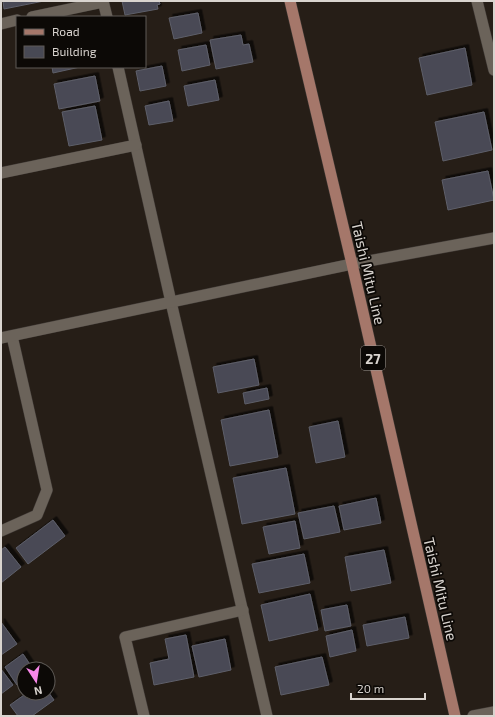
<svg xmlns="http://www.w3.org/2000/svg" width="495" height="717" viewBox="0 0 495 717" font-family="'Exo 2',sans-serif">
<defs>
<filter id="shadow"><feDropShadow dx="3.5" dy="-3.5" stdDeviation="0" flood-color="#0009"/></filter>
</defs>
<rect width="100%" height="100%" fill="#261e17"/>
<g fill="#484954" stroke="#5e5f6a" filter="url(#shadow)">
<path d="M3,1h41l-40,8z"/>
<path d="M122,1h37l1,3 -3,1 1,4 -33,6z"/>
<path d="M198,13l4,20 -28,6 -5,-21z"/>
<path d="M241,35l2,10 6,-1 4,18 -37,7 -6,-29z"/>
<path d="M206,45l4,20 -28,6 -4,-21z"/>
<path d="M465,48l7,37 -45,10 -8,-37z"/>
<path d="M162,66l4,20 -26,5 -4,-20z"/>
<path d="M52,67h28l-27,6z"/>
<path d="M95,76l5,25 -41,8 -5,-25z"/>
<path d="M215,80l4,20 -31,6 -4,-20z"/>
<path d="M169,101l4,20 -24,4 -4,-19z"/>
<path d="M95,106l7,34 -33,6 -7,-34z"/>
<path d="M484,112l8,38 -49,11 -8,-39z"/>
<path d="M488,171l6,29 -46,10 -6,-30z"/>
<path d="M254,359l5,26 -41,8 -5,-26z"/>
<path d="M267,388l2,11 -24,5 -2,-11z"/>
<path d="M269,410l9,47 -48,9 -9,-46z"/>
<path d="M338,421l7,36 -29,6 -7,-36z"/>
<path d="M286,468l9,46 -53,10 -9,-46z"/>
<path d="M376,498l5,25 -37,7 -5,-24z"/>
<path d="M334,506l6,26 -36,7 -6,-26z"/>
<path d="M53,520l12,16 -37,28 -12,-16z"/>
<path d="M295,521l5,27 -31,6 -6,-27z"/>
<path d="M5,547l16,20 -20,16v-33z"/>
<path d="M384,550l7,33 -40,8 -6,-34z"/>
<path d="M304,554l6,29 -51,10 -7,-29z"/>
<path d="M310,594l8,36 -49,11 -8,-36z"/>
<path d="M347,605l4,21 -26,5 -4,-21z"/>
<path d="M405,617l4,21 -42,8 -4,-21z"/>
<path d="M1,622l16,22 -16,11z"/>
<path d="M352,630l4,21 -26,6 -4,-21z"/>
<path d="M186,635l8,42 -40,8 -4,-22 19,-4 -4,-20z"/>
<path d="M225,639l6,31 -32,7 -7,-31z"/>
<path d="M23,654l10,15h-9v11l-7,5 -12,-18z"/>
<path d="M322,657l7,28 -48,10 -6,-28z"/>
<path d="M1,669l12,16 -12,9z"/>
<path d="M48,692l6,8 -22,16h-14l-8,-11 17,-12h21z"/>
</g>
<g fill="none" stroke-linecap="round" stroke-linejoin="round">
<g stroke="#3f3935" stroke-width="12">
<g id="minor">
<path d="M103,1l4,16"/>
<path d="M477,1l17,69"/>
<path d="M32,17l71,-15"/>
<path d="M1,24l16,-4"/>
<path d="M118,67l53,235 96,414"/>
<path d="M1,173l135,-28"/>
<path d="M1,531l36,-16 10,-25 -35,-154"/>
<path d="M144,716l-19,-79 118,-27"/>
<path d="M473,716l21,-4"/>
</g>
</g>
<g stroke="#3f3935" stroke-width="12">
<path id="tertiary" d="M1,338l351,-74 142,-26"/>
</g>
<g stroke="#3f3935" stroke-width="12">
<path id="primary" d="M290,1l62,263 103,452"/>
</g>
<use href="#minor" stroke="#6b635a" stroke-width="11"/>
<use href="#tertiary" stroke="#6b635a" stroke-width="11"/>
<use href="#primary" stroke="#a5776a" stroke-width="11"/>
</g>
<g text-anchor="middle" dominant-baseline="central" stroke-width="3.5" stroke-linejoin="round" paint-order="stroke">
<rect fill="#0c0906" stroke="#9c9793" stroke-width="1" x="361" y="346" width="24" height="24" rx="3"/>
<g font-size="14" font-weight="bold" fill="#d9d4cf">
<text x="373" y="358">27</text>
</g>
<g font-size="15" fill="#d9d4cf" stroke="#0c0906">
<text transform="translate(369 273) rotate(77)">Taishi Mitu Line</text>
<text transform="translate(441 589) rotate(77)">Taishi Mitu Line</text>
</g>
</g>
<rect width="495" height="717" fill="none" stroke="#d9d4cf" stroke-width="4"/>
<rect x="16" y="16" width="130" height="52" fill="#0c0906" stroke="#5e5a56"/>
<rect x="24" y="29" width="20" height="6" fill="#a5776a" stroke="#5e5a56"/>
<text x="52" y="36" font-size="12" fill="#d9d4cf">Road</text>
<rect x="24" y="46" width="20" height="12" fill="#484954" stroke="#5e5a56"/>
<text x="52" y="56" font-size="12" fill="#d9d4cf">Building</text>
<g transform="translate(36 681) rotate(168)"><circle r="19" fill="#0c0906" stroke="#5e5a56"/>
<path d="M0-3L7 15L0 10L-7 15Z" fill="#f987e9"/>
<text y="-6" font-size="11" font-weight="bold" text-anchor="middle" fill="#d9d4cf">N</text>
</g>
<path d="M351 693v6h74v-6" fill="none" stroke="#d9d4cf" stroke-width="2"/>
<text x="357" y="693" font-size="12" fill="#d9d4cf" stroke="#0c0906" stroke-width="3" paint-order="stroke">20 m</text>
</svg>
